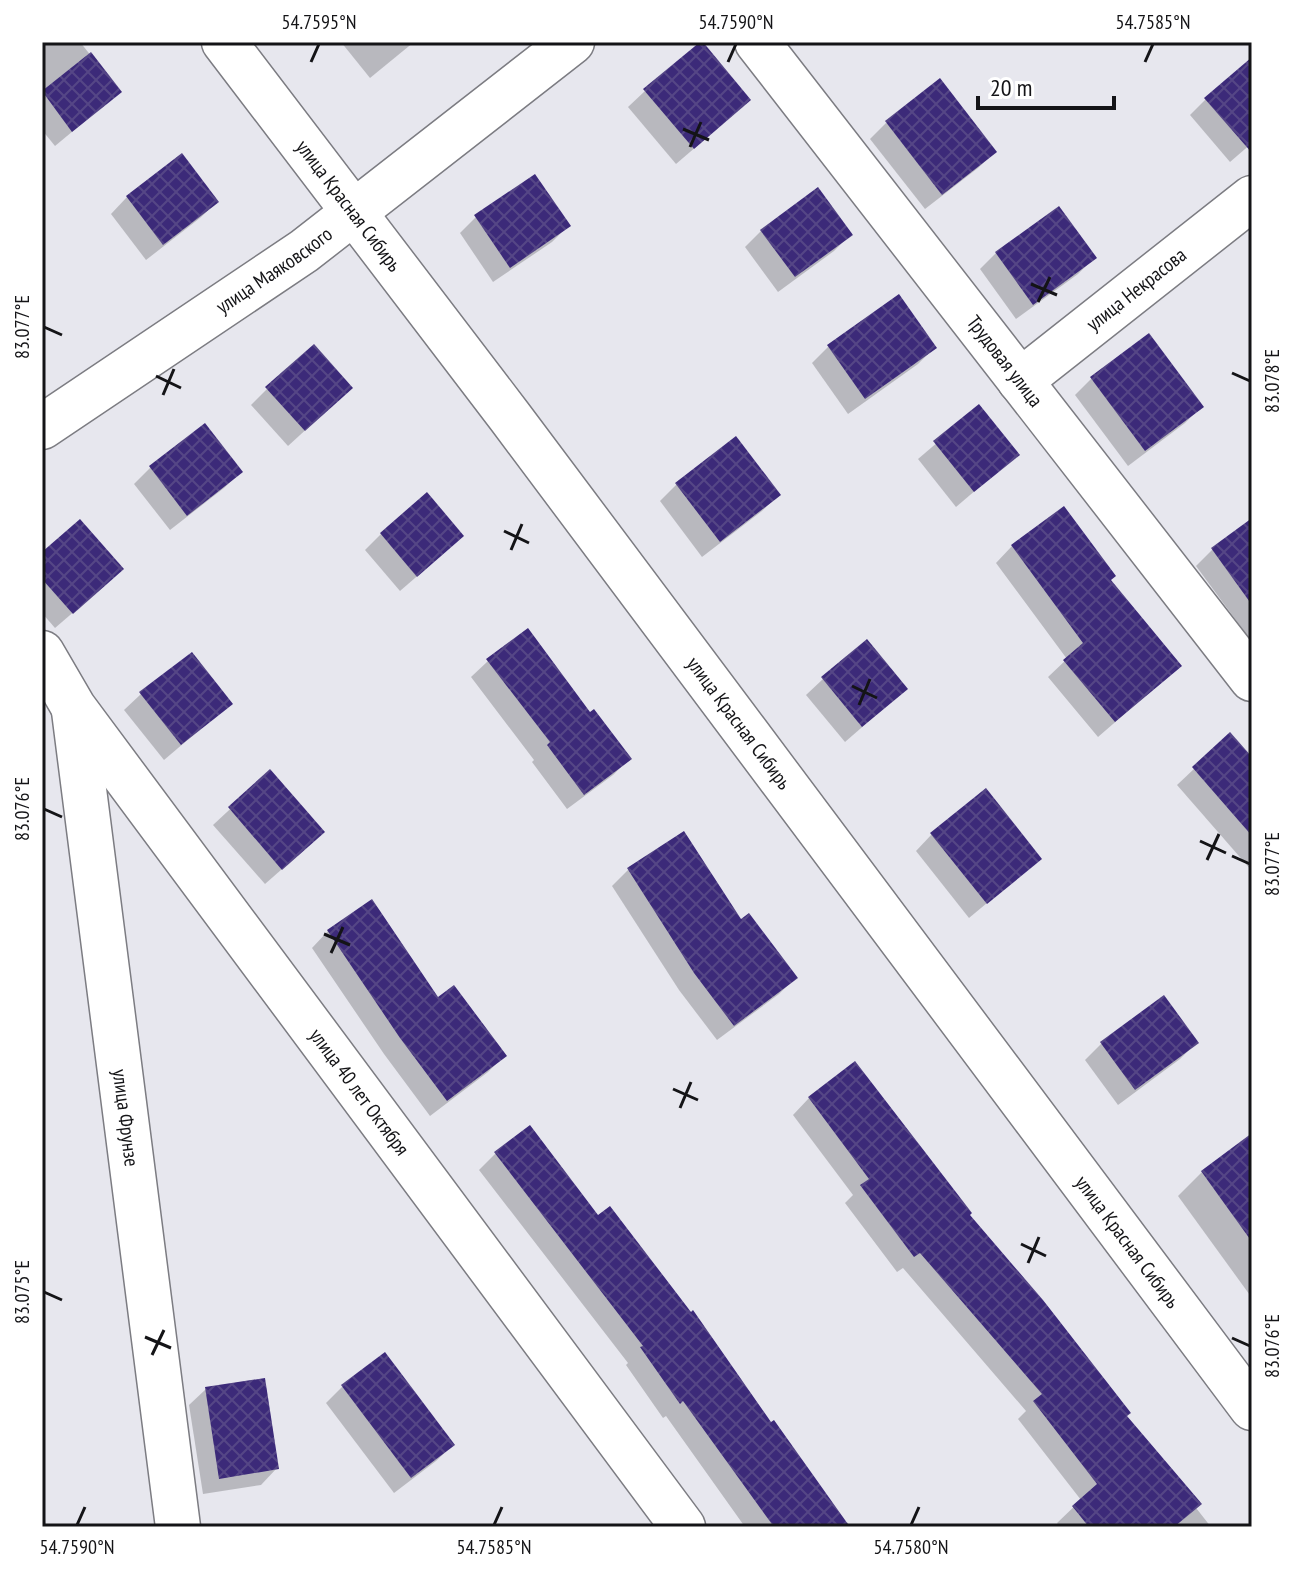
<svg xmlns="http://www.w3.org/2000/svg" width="1294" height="1569" viewBox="0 0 1294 1569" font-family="'PT Sans Narrow',sans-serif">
<defs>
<pattern id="building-cross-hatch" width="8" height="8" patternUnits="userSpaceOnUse" patternTransform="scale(2)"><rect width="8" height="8" fill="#3c2a79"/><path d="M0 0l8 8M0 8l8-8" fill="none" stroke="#554686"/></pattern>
</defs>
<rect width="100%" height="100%" fill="#e7e7ee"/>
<g fill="#0003">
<path d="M42,42h38l40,50 -65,54 -13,-16z"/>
<path d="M341,42h73l-44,36z"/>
<path d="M1252,85v58l-22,19 -40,-47 16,-16z"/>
<path d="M645,91l87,25 -56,48 -48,-57z"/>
<path d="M886,123l109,29 -17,16 -53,41 -55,-70z"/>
<path d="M127,197l90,5 -17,16 -54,42 -35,-46z"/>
<path d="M476,217l92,9 -16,16 -59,40 -33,-49z"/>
<path d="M761,231l89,4 -16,16 -56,41 -33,-45z"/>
<path d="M996,253l98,5 -16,16 -62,45 -36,-50z"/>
<path d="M1149,336l52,71 -16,16 -57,43 -53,-71 16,-16z"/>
<path d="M828,347h107l-17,17 -70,50 -36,-51z"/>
<path d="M267,389l67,15 -46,42 -37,-41z"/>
<path d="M979,407l38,48 -61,52 -38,-48z"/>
<path d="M735,439l43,56 -16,16 -60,46 -42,-56 16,-16z"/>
<path d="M151,467l90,5 -17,16 -54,42 -36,-46z"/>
<path d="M1252,521v121l-56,-76 16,-16z"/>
<path d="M381,534l64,18 -45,39 -35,-41z"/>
<path d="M1012,546l97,34 71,86 -82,71 -50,-60 19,-18 -71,-96z"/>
<path d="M42,555l63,30 -50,43 -13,-15z"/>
<path d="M488,661l102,54 39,44 -16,16 -46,34 -35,-47 2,-2 -63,-83z"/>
<path d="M823,679l83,10 -61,53 -39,-47z"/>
<path d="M141,694l89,10 -66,56 -40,-50z"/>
<path d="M1230,735l22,25v111l-75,-86z"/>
<path d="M270,772l36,76 -41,36 -52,-59z"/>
<path d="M932,834l108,25 -71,59 -53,-67z"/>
<path d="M628,870l112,52 55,56 -16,16 -62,46 -38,-50 -67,-104z"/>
<path d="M371,902l67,98 66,56 -16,16 -58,44 -46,-62 -72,-106 16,-17z"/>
<path d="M1196,1043l-16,16 -62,46 -33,-45 16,-16z"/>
<path d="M809,1098l158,117 244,312h-151l-3,-4 24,-23 -63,-81 8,-8 -123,-143 -6,4 -52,-69 8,-8 -60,-80z"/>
<path d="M530,1128l67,90 174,207 74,99 2,-2 4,5h-106l-79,-111 -3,2 -37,-53 2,-2 -149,-193 16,-16z"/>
<path d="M1252,1136v162l-74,-102 24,-24z"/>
<path d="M384,1355l69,90 -17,16 -42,32 -68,-90 16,-16z"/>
<path d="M206,1389l71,79 -16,17 -58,9 -14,-89z"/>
<path d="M42,1498l4,29h-4z"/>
</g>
<g fill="url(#building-cross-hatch)">
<path d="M700,42h3l48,58 -57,49 -51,-60z"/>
<path d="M91,52l31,40 -50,40 -30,-41z"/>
<path d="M1252,57v96l-48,-55z"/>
<path d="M940,78l57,74 -55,43 -57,-74z"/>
<path d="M182,153l37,49 -56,43 -37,-49z"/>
<path d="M535,174l36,52 -61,42 -36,-53z"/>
<path d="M818,187l35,48 -58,42 -35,-47z"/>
<path d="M1059,206l38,52 -64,47 -38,-53z"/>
<path d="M899,294l38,54 -72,51 -38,-54z"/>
<path d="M1149,333l55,74 -59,44 -55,-74z"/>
<path d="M314,344l39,44 -48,43 -40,-44z"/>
<path d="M979,404l41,51 -46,37 -41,-51z"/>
<path d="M205,423l38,49 -56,44 -38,-50z"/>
<path d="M736,436l45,59 -61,47 -45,-59z"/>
<path d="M427,492l37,44 -47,41 -37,-44z"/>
<path d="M1064,506l52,70 -5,4 71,86 -67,56 -52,-62 20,-17 -72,-98z"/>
<path d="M1252,518v87l-41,-57z"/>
<path d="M80,519l44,50 -51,45 -31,-35v-27z"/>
<path d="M528,628l62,84 4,-3 38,50 -48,36 -37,-50 3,-3 -64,-83z"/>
<path d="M867,639l41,50 -46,38 -41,-50z"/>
<path d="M192,652l41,52 -52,41 -42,-53z"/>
<path d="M1230,732l22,25v79l-60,-69z"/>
<path d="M270,769l55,63 -43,38 -54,-63z"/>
<path d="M986,788l56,71 -55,45 -57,-71z"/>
<path d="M684,831l57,88 8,-6 49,65 -64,48 -40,-53 -67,-105z"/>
<path d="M372,899l66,98 16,-12 53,71 -60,45 -47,-63 -73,-108z"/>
<path d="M1164,995l35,48 -64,47 -35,-48z"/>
<path d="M855,1061l117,152 -2,2 73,85 88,113 -4,3 75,88 -28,23h-85l-17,-21 25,-22 -64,-83 9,-7 -122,-141 -6,4 -54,-72 9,-6 -61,-82z"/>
<path d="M530,1125l68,90 12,-9 81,106 2,-2 78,112 3,-2 76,107h-76l-91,-126 -3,3 -40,-57 3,-1 -149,-194z"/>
<path d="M1252,1133v109l-51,-71z"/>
<path d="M385,1352l70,93 -44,33 -70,-93z"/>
<path d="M265,1378l14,91 -60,10 -14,-92z"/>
</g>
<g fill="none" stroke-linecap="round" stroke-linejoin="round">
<g stroke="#7c7c82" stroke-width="47">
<g id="minor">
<path id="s1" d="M757,42l495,637"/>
<path id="s2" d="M1020,381l232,-183"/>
<path id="s3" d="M42,427l262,-176 268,-209"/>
<path id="s4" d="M42,653l32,55 609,819"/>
<path id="s5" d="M74,711l104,816"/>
</g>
</g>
<g stroke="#7c7c82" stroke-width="47">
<g id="major">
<path id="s6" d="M224,42l286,375 742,991"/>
</g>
</g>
<use href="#minor" stroke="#fff" stroke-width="44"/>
<use href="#major" stroke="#fff" stroke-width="44"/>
</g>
<path fill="none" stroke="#141417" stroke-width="3" d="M311,62l8,-18M728,62l8,-18M1145,62l8,-18M683,129l26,11M690,147l11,-25M1031,284l26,11M1038,302l12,-25M44,327l18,8M1232,373l18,8M156,376l25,12M163,395l11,-26M504,531l25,12M511,550l11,-26M852,686l25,12M859,705l11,-26M44,809l18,8M1200,841l26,12M1232,856l18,8M1207,860l12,-26M324,934l26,11M331,953l12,-26M673,1089l25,11M680,1108l11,-26M1021,1244l25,12M1028,1263l11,-26M44,1292l18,8M145,1337l26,11M1232,1338l18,8M152,1355l12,-25M77,1525l8,-18M494,1525l8,-18M911,1525l8,-18"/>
<g text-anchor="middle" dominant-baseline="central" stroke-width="8" stroke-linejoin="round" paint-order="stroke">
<g font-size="20" fill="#141417" stroke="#fff">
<text stroke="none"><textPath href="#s6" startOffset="206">улица Красная Сибирь</textPath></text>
<text stroke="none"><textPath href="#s3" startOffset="280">улица Маяковского</textPath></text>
<text stroke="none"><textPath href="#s2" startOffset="148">улица Некрасова</textPath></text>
<text stroke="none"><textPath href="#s1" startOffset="404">Трудовая улица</textPath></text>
<text stroke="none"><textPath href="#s6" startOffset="854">улица Красная Сибирь</textPath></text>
<text stroke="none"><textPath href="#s4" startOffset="542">улица 40 лет Октября</textPath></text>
<text stroke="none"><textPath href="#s5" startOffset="410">улица Фрунзе</textPath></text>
<text stroke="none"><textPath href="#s6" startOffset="1502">улица Красная Сибирь</textPath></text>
</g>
</g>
<rect width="1294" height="1569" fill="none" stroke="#ffffff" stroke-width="88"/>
<path d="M978 96v12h136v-12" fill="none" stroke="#141417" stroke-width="4"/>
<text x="990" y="96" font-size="24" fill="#141417" stroke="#ffffff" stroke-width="6" paint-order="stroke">20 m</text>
<rect x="44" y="44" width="1206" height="1481" fill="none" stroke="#141417" stroke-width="3"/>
<g font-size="20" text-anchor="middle" fill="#141417">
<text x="319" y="29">54.7595°N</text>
<text x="736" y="29">54.7590°N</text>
<text x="1153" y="29">54.7585°N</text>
<text transform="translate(22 327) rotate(-90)" y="7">83.077°E</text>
<text transform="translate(1272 381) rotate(-90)" y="7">83.078°E</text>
<text transform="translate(22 809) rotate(-90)" y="7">83.076°E</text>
<text transform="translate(1272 864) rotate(-90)" y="7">83.077°E</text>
<text transform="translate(22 1292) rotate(-90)" y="7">83.075°E</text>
<text transform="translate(1272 1346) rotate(-90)" y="7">83.076°E</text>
<text x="77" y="1554">54.7590°N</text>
<text x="494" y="1554">54.7585°N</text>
<text x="911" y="1554">54.7580°N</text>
</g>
</svg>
